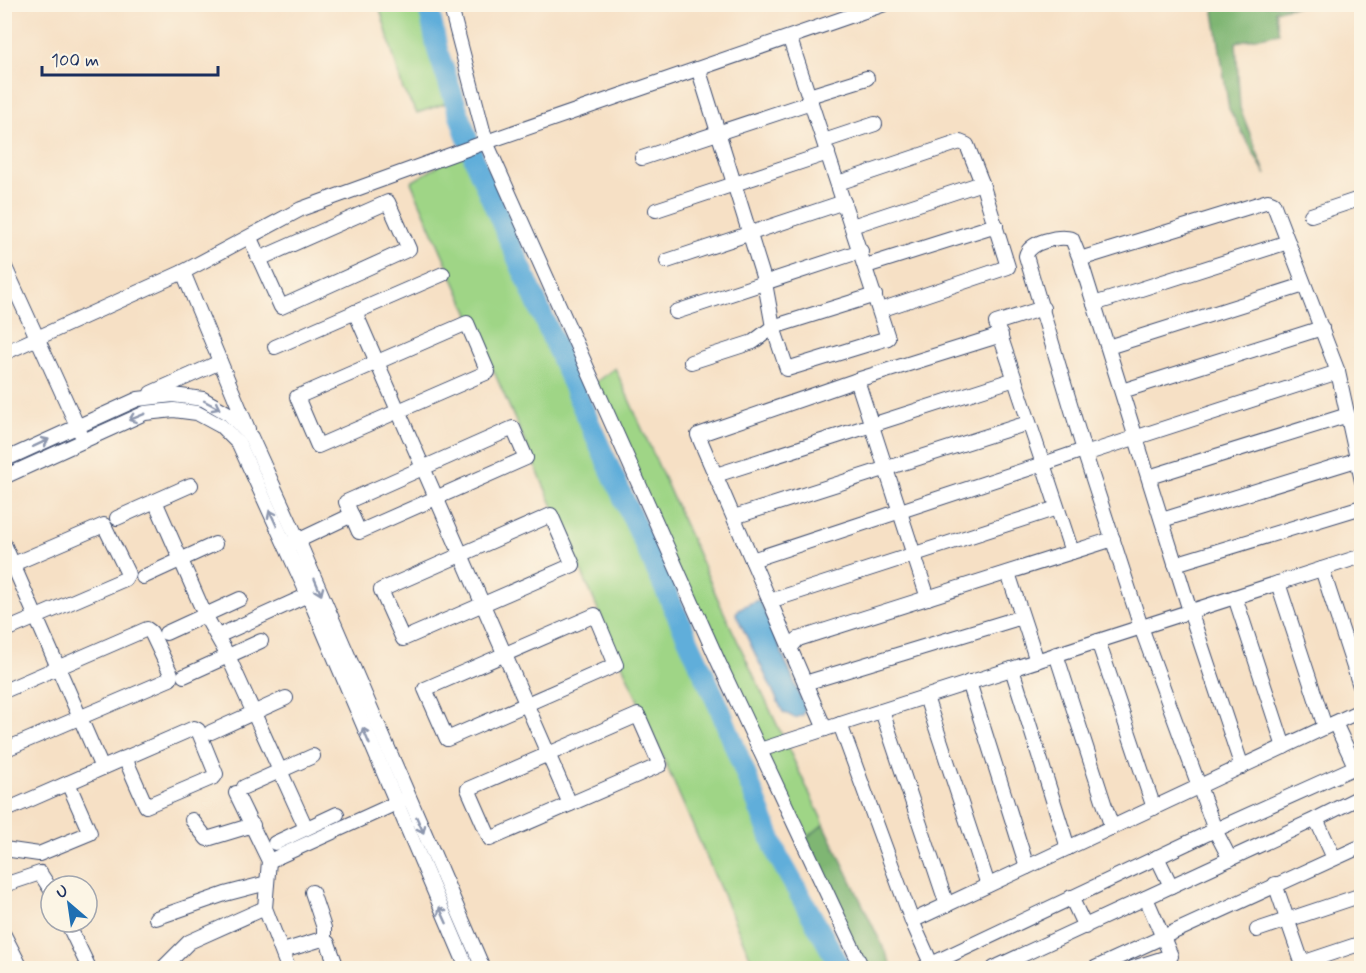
<svg xmlns="http://www.w3.org/2000/svg" width="1366" height="973" viewBox="0 0 1366 973" font-family="Mynerve,sans-serif">
<rect width="100%" height="100%" fill="#fcf5e5"/>
<filter id="ink" filterUnits="userSpaceOnUse"><feTurbulence type="fractalNoise" baseFrequency=".0167" numOctaves="2"/><feDisplacementMap in="SourceGraphic" scale="12" xChannelSelector="R" yChannelSelector="G"/><feConvolveMatrix kernelMatrix="1 2 1 2 8 2 1 2 1" color-interpolation-filters="sRGB"/></filter>
<filter id="wash" filterUnits="userSpaceOnUse"><feTurbulence type="fractalNoise" baseFrequency=".008" numOctaves="4" result="noise"/><feDisplacementMap in="SourceGraphic" scale="24" xChannelSelector="R" yChannelSelector="G"/><feGaussianBlur stdDeviation="1.35" result="paint"/><feColorMatrix in="noise" values="0 0 0 0 0 0 0 0 0 0 0 0 0 0 0 0 0 1.4 0 .05"/><feComposite in="paint" operator="in"/></filter>
<g filter="url(#wash)">
<rect width="100%" height="100%" fill="#f6e0c5"/>
<g fill="#9fd586" stroke="#5d8272" stroke-width="1.5">
<path d="M379,5h49l11,47 16,48 -38,13 -14,-23z"/>
<path d="M470,147l109,251 141,311 60,150 61,109h-86l-344,-786z"/>
<path d="M615,368l106,238 103,218 -21,17 -211,-456z"/>
</g>
<g fill="#7fb673" stroke="#4d7268" stroke-width="1.5">
<path d="M1213,5h90l-28,5 4,23 -43,9 4,66 26,67 -37,-66z"/>
<path d="M824,824l69,144h-32l-58,-127z"/>
</g>
<path fill="#61aeda" stroke="#3e6e9c" stroke-width="1.5" d="M758,600l3,3 44,105 -2,7 -8,3 -12,-6 -47,-98 2,-5z"/>
<g fill="none" stroke-linecap="round" stroke-linejoin="round">
<path stroke="#61aeda" stroke-width="21" d="M428,4l10,48 38,112 124,283 120,262 58,147 63,112"/>
</g>
</g>
<g filter="url(#ink)">
<g fill="none" stroke-linecap="round" stroke-linejoin="round">
<g stroke="#3c4a6d" stroke-width="16">
<g id="minor">
<path d="M450,4l36,138 399,-138"/>
<path d="M699,71l66,212 8,44 14,42 101,-31 -98,-299"/>
<path d="M809,96l58,-18"/>
<path d="M824,141l51,-17"/>
<path d="M642,158l169,-56"/>
<path d="M838,183l122,-41 7,3 15,38 -130,43"/>
<path d="M656,210l172,-57"/>
<path d="M1311,215l51,-17"/>
<path d="M250,238l31,69 128,-58 -21,-47 -129,57"/>
<path d="M1080,259l110,352 52,156"/>
<path d="M667,261l177,-59"/>
<path d="M4,265l76,167"/>
<path d="M866,266l130,-41"/>
<path d="M183,272l65,157"/>
<path d="M1094,304l194,-62"/>
<path d="M1043,308l-47,15 47,141 41,-14"/>
<path d="M880,310l128,-43 -26,-84"/>
<path d="M355,312l215,492"/>
<path d="M676,312l185,-61"/>
<path d="M467,323l21,49 -170,74 -21,-49z"/>
<path d="M275,347l168,-73"/>
<path d="M1108,347l196,-62"/>
<path d="M4,353l179,-81 118,-63 185,-67 232,519 144,307"/>
<path d="M691,362l62,-20 20,-15 102,-32"/>
<path d="M857,380l71,218"/>
<path d="M1122,391l200,-63"/>
<path d="M151,393l69,-31"/>
<path d="M513,428l13,30 -167,74 -13,-30z"/>
<path d="M1085,454l253,-82"/>
<path d="M4,460l134,-61 35,-4 30,4 26,15 22,23 47,103 185,428"/>
<path d="M716,475l299,-96"/>
<path d="M4,477l141,-64 29,-3 23,3 24,13 18,18 69,151 159,373"/>
<path d="M1149,477l199,-62"/>
<path d="M155,501l50,114 23,41 78,172"/>
<path d="M551,515l22,50 -170,74 -22,-49z"/>
<path d="M734,517l294,-94"/>
<path d="M117,518l74,-33"/>
<path d="M1162,520l194,-60"/>
<path d="M4,544l98,224"/>
<path d="M291,544l61,-29"/>
<path d="M752,560l291,-96 29,88"/>
<path d="M1175,564l187,-57"/>
<path d="M4,568l100,-43 24,49 -3,5 -121,52"/>
<path d="M1322,569l40,123"/>
<path d="M1008,573l29,88"/>
<path d="M143,577l72,-33"/>
<path d="M1278,583l47,144"/>
<path d="M1235,597l49,150"/>
<path d="M770,601l287,-93"/>
<path d="M595,615l21,50 -169,74 -22,-50z"/>
<path d="M166,633l74,-34"/>
<path d="M218,636l90,-41"/>
<path d="M1098,641l56,167"/>
<path d="M790,648l-92,-213 159,-55 144,-45"/>
<path d="M1056,654l56,174"/>
<path d="M1012,669l56,179"/>
<path d="M184,676l77,-35"/>
<path d="M969,682l58,185"/>
<path d="M805,683l217,-66"/>
<path d="M4,691l143,-62 4,3 20,42 -1,5 -166,71"/>
<path d="M926,697l62,188"/>
<path d="M882,711l65,194"/>
<path d="M638,715l22,50 -170,74 -22,-50z"/>
<path d="M1335,723l27,58"/>
<path d="M840,724l72,197 21,47"/>
<path d="M825,729l-35,-81 8,-9 315,-100"/>
<path d="M211,732l75,-34"/>
<path d="M760,750l602,-194"/>
<path d="M244,787l69,-31"/>
<path d="M236,793l33,68 -4,47 23,60"/>
<path d="M4,811l190,-83 4,2 18,44 -2,3 -68,29 -21,-48"/>
<path d="M1316,819l46,-23"/>
<path d="M192,820l15,19 46,-14"/>
<path d="M275,843l62,-29"/>
<path d="M4,849l35,5 51,-21 -22,-50"/>
<path d="M1157,857l14,29"/>
<path d="M1230,859l-15,-29 -74,-203 -56,-173 -59,-198c3,-14 33,-21 46,-17l8,20 188,-58 5,2 65,169 24,109"/>
<path d="M269,861l132,-60"/>
<path d="M1275,884l29,84"/>
<path d="M4,885l36,-12 11,17"/>
<path d="M312,892l12,36v12"/>
<path d="M1071,897l14,30"/>
<path d="M156,918l69,-24 42,-11"/>
<path d="M912,921l450,-211"/>
<path d="M67,922l22,46"/>
<path d="M1257,930l105,-35"/>
<path d="M4,935l17,33"/>
<path d="M283,951l39,-12 6,4 9,25"/>
<path d="M1302,963l60,-20"/>
<path d="M163,968l26,-26 76,-34"/>
<path d="M923,968l292,-138 147,-66"/>
<path d="M994,968l322,-149 18,39"/>
<path d="M1095,968l267,-122"/>
<path d="M1133,968l38,-12 -25,-58"/>
</g>
</g>
<use href="#minor" stroke="#fff" stroke-width="14"/>
</g>
<defs><path id="oneway-shaft" d="M-6 0H5M1.5-3L5.5 0L1.5 3" fill="none" stroke-width="1.6" stroke-linecap="round" stroke-linejoin="round" transform="scale(1.5)"/></defs>
<g stroke="#8d97ae">
<use href="#oneway-shaft" transform="translate(212 405) rotate(28)"/>
<use href="#oneway-shaft" transform="translate(137 417) rotate(158)"/>
<use href="#oneway-shaft" transform="translate(41 443) rotate(-25)"/>
<use href="#oneway-shaft" transform="translate(273 518) rotate(-115)"/>
<use href="#oneway-shaft" transform="translate(318 587) rotate(67)"/>
<use href="#oneway-shaft" transform="translate(366 736) rotate(-113)"/>
<use href="#oneway-shaft" transform="translate(420 825) rotate(66)"/>
<use href="#oneway-shaft" transform="translate(443 915) rotate(-114)"/>
</g>
</g>
<rect width="1366" height="973" fill="none" stroke="#fcf5e5" stroke-width="24"/>
<g transform="translate(69 904) rotate(331)"><circle r="28" fill="#fcf5e5" stroke="#a2a6af" stroke-width="1.5"/>
<path d="M0-4.5L10 22L0 15L-10 22Z" fill="#1f6fb2"/>
<text y="-9" font-size="16" font-weight="bold" text-anchor="middle" fill="#1b2f5e">U</text>
</g>
<path d="M42 66v9h176v-9" fill="none" stroke="#1b2f5e" stroke-width="3"/>
<text x="51" y="66" font-size="18" fill="#1b2f5e" stroke="#fcf5e5" stroke-width="4.5" paint-order="stroke">100 m</text>
</svg>
